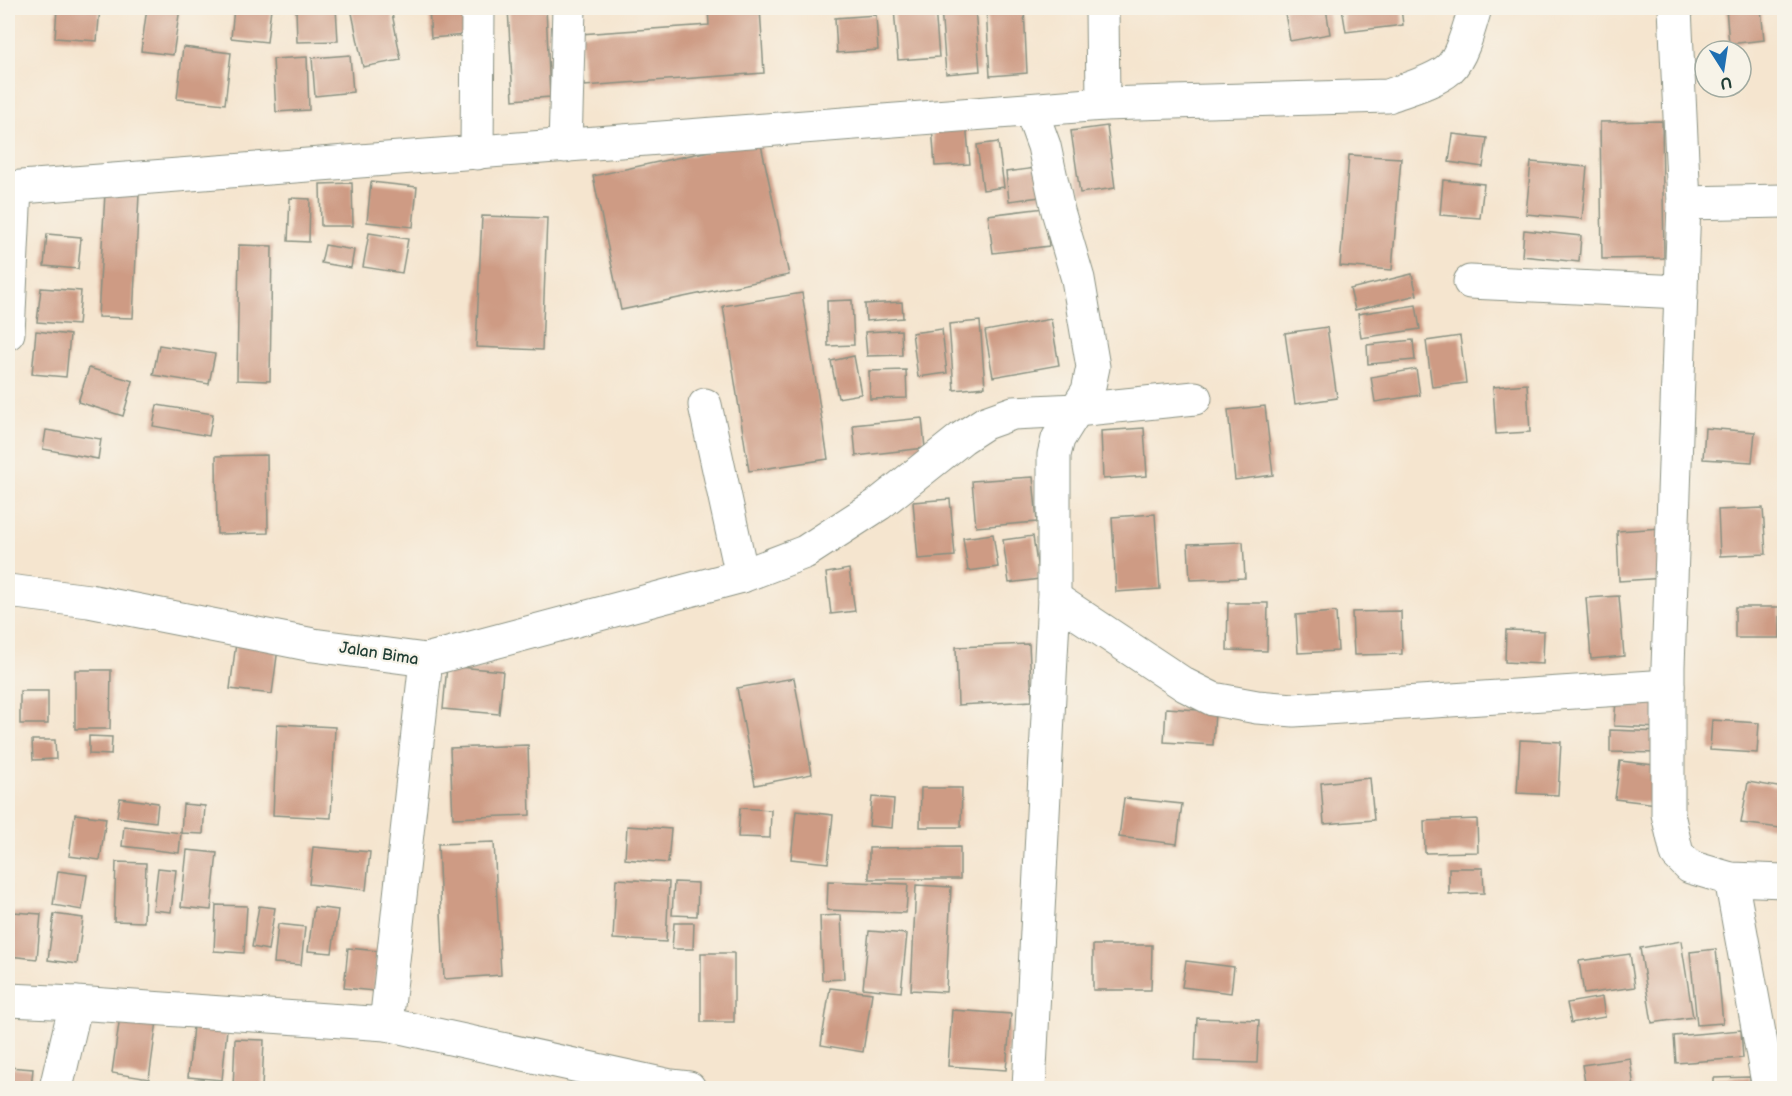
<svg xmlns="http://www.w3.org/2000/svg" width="1792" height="1096" viewBox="0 0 1792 1096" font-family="'Balsamiq Sans',sans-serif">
<rect width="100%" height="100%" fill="#f7f3e8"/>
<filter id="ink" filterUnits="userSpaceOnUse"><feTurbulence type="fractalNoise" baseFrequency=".0167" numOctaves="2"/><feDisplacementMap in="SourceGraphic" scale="12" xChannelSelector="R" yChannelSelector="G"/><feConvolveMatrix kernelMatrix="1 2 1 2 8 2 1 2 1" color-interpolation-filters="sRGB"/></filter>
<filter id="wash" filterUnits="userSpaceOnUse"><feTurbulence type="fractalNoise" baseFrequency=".008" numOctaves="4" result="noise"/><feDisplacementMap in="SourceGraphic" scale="24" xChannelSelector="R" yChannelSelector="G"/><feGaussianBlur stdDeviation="1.35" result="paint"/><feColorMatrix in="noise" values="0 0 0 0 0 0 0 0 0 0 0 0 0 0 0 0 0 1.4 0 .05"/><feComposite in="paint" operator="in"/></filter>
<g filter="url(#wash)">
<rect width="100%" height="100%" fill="#f5e5cf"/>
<g id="blocks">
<g fill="#ce9b84">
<path d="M57,8h43l-3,33 -42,-3z"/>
<path d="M147,8h33l-7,47 -32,-4z"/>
<path d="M234,8h37l-4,34 -36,-4z"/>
<path d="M296,8h40l2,33 -41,1z"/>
<path d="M351,8h40l10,52 -38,7z"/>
<path d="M429,8h35l2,27 -35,3z"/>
<path d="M508,8h38l4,89 -37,3z"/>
<path d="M708,8h52l4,65 -180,13 -4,-52 129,-9z"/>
<path d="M894,8h41l4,49 -41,3z"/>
<path d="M941,8h34l5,63 -34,3z"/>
<path d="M986,8h38l3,65 -37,3z"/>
<path d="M1284,8h42l4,26 -40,7z"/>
<path d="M1342,8h59l2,17 -57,7z"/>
<path d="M1726,8h35l3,32 -35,4z"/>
<path d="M876,15l2,35 -41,3 -2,-35z"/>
<path d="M183,47l48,6 -6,51 -48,-5z"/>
<path d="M350,55l3,37 -38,4 -3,-38z"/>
<path d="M307,57l2,53 -33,2 -3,-53z"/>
<path d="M1662,121l2,137 -62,1 -2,-137z"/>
<path d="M966,124l4,40 -35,2 -3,-40z"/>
<path d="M1107,126l8,62 -35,5 -9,-62z"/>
<path d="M1453,134l34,4 -4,29 -34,-5z"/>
<path d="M760,140l29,135 -168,35 -28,-134z"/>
<path d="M998,142l6,45 -21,3 -6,-45z"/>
<path d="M1349,155l52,3 -9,112 -52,-4z"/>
<path d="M1531,162l56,5 -5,52 -56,-5z"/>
<path d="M1044,167l4,29 -39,5 -3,-29z"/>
<path d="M1443,180l41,4 -4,34 -40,-3z"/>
<path d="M371,182l46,5 -4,40 -46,-5z"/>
<path d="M352,183l1,43h-32l-1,-42z"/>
<path d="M105,193l34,1 -6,124 -35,-1z"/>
<path d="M290,198l20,1 -1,43 -21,-1z"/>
<path d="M1044,208l5,38 -56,7 -5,-38z"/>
<path d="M482,216l65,2 -5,132 -66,-3z"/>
<path d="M1524,230l57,6 -2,26 -57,-6z"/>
<path d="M369,233l39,6 -6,34 -39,-6z"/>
<path d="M47,234l34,3 -3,32 -34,-3z"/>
<path d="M239,245l33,1 -2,135 -33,-1z"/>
<path d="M325,245l29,5 -3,18 -30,-5z"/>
<path d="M1412,274l5,21 -62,15 -5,-21z"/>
<path d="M41,288l40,3 -3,34 -41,-3z"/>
<path d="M802,293l26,166 -79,12 -26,-165z"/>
<path d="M852,300l2,45 -26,1 -1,-45z"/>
<path d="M902,302l1,16 -37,3 -1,-17z"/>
<path d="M1416,305l4,24 -59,9 -3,-24z"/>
<path d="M1051,319l8,46 -66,12 -8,-46z"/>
<path d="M980,321l5,66 -31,3 -5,-66z"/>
<path d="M1327,327l10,71 -42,6 -10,-71z"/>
<path d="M942,329l5,44 -29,4 -6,-44z"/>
<path d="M901,330l1,25 -35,1 -2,-24z"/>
<path d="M36,331l34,4 -4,42 -34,-3z"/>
<path d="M1460,336l6,47 -34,4 -6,-46z"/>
<path d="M1413,340l2,20 -47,4 -1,-19z"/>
<path d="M159,345l56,9 -6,30 -56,-9z"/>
<path d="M854,356l7,38 -23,4 -7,-37z"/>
<path d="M89,368l44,13 -10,35 -45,-14z"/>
<path d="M1416,369l4,26 -45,7 -4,-25z"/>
<path d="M906,370l1,28 -37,1 -1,-28z"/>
<path d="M1527,384l3,48 -34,2 -3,-47z"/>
<path d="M157,405l56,9 -4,22 -56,-10z"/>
<path d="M1265,406l8,69 -38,5 -7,-70z"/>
<path d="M922,418l3,30 -69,8 -3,-31z"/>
<path d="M1144,428l3,48 -44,3 -2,-48z"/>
<path d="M1705,428l50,4 -3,30 -49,-3z"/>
<path d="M46,430l55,9 -3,20 -55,-10z"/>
<path d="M267,455l1,78 -51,1 -1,-78z"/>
<path d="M1033,477l4,45 -61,5 -4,-46z"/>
<path d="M950,499l5,57 -37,3 -5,-57z"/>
<path d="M1763,508l3,46 -46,2 -2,-46z"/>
<path d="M1155,514l5,75 -44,3 -4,-75z"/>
<path d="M1662,528l3,50 -46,3 -2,-50z"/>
<path d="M993,534l5,33 -30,4 -5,-33z"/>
<path d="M1033,536l6,43 -30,4 -6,-43z"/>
<path d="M1243,542l2,36 -55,2 -2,-36z"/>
<path d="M849,569l6,42 -24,3 -5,-41z"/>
<path d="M1619,596l5,60 -33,3 -5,-61z"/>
<path d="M1228,603h40l-1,48 -40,-1z"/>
<rect x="1735" y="607" width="45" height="31"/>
<path d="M1401,611l1,43 -48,1 -2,-43z"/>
<path d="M1336,612l2,39 -40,2 -2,-38z"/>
<path d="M1506,630l38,1 -1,33 -38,-2z"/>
<path d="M236,643l42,5 -6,46 -42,-5z"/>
<path d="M1029,644l3,57 -74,4 -2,-58z"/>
<path d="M447,666l56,5 -4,43 -56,-5z"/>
<path d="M75,670h36l-1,59h-35z"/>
<path d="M794,678l18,96 -57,11 -18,-97z"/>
<rect x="20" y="691" width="28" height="33"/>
<path d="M1616,701l46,2 -1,25 -47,-2z"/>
<path d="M1166,708l49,3 -2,34 -49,-3z"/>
<path d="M1712,720l47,3 -2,30 -47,-3z"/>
<path d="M277,724l58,3 -4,91 -58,-3z"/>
<path d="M1610,730l52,2 -1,21 -51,-1z"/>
<path d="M89,736l23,1 -1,18 -22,-1z"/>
<path d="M32,740h23l1,19 -23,1z"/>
<path d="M1520,740l41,2 -3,53 -41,-2z"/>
<path d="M528,745l2,70 -77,3 -3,-70z"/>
<path d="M1620,761l42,5 -5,38 -42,-5z"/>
<path d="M1370,778l4,42 -50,4 -3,-41z"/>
<path d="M1748,782l36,6 -4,40 -39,-5z"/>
<path d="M921,788h41l-1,39h-41z"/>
<path d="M872,797l22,2 -2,29 -23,-2z"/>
<path d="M120,798l38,5 -2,19 -39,-5z"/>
<path d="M1124,798l58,6 -5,40 -58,-7z"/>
<path d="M183,804l22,2 -2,28 -22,-1 -2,20 -57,-7 2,-20 57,7z"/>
<path d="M740,808l31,2 -1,28 -32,-1z"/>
<path d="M796,811l37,4 -5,48 -37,-4z"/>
<path d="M75,814l31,4 -6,42 -31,-4z"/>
<path d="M1477,819l1,33 -53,1 -1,-32z"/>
<path d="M627,826l44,3 -3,34 -43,-4z"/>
<path d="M494,842l7,133 -57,4 -6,-135z"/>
<path d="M313,847l57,5 -4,38 -57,-6z"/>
<path d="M960,847v32h-91v-31z"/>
<path d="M187,850l30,3 -6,57 -30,-3z"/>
<path d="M116,862l30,1 -2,59 -30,-1z"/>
<path d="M158,868l18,2 -5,42 -18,-2z"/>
<path d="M1449,868h34l1,25 -35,1z"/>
<path d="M58,871l29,4 -5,35 -29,-5z"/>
<path d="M616,879l53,3 -3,60 -53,-3z"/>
<path d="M828,881l80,3 -2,29 -79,-3z"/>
<path d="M674,882l24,1 -1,33 -25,-1z"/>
<path d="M916,885l35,2 -5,105 -35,-2z"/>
<path d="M216,905l31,1 -3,47 -30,-2z"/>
<path d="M259,906l16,2 -7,42 -16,-3z"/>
<path d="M314,907l24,3 -6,43 -24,-2z"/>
<path d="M13,912l28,2 -4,45 -28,-3z"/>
<path d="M54,914l29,4 -6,46 -29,-4z"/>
<path d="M841,915l3,64 -22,1 -2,-64z"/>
<path d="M674,923h20l-1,26h-21z"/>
<path d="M278,924l27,3 -4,38 -27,-2z"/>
<path d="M869,931l38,3 -6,58 -38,-4z"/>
<path d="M1681,941l12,76 -41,6 -12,-75z"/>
<path d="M1093,945h59l-1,45h-58z"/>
<path d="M348,948l30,3 -4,40 -30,-3z"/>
<path d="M1716,949l7,74 -26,2 -7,-73z"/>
<rect x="701" y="953" width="33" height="69"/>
<path d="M1630,954l5,33 -51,7 -5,-33z"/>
<path d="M1186,961l48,6 -3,26 -49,-6z"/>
<path d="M830,988l42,5 -9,59 -42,-7z"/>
<path d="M1602,997l3,20 -34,6 -4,-20z"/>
<path d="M952,1010l59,4 -5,56 -58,-4z"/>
<path d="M120,1016l37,5 -8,58 -37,-6z"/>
<path d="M1197,1018l62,2 -2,43 -62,-2z"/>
<path d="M193,1026l34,3 -5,51 -34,-3z"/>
<path d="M1741,1030l2,28 -67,5 -2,-27z"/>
<path d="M235,1039l29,1 -2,48h-29z"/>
<path d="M1630,1058l4,30h-48l-4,-23z"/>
<path d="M8,1067l25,2 -2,19h-23z"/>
<path d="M1750,1077v11h-36v-10z"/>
</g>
</g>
</g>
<g filter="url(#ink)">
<use href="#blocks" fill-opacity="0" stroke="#8a9182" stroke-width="1.5"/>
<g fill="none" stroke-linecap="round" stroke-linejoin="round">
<g stroke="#8a9182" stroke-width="35">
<g id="minor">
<path d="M1102,8l1,96"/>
<path d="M1675,8l9,195 -16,464v147l9,40 13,13 41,12 53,2"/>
<path d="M565,146l4,-138"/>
<path d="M477,153l1,-145"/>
<path d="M8,188l1095,-84 285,-8c18,-7 46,-14 61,-27 13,-12 21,-44 26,-61"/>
<path d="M1684,203l100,-2"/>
<path d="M1470,282l211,10"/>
<path d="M8,333l7,-145"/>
<path d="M705,405l37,171"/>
<path d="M8,591l81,10 224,44 113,15 -40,364"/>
<path d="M1054,598l131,87 28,14 44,8 37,3 374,-24"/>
<path d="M426,660l316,-84 63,-24 74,-48 83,-66 23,-15 28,-10 63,-3 119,-12"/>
<path d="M1731,879l38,209"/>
<path d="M8,1000l68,3 310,21 285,62 18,2"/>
<path d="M56,1088l20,-85"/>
<path d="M1029,1088l25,-490v-143l4,-16 30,-48 5,-24 -15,-88 -20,-68 -14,-65 -13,-36"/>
</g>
</g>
<use href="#minor" stroke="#fff" stroke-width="33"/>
</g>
</g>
<g text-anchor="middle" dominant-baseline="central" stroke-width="4.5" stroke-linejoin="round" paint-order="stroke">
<g font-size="16" fill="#1f3d34" stroke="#f7f3e8">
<text transform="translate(379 654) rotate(9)">Jalan Bima</text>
</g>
</g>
<rect width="1792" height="1096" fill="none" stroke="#f7f3e8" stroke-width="30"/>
<g transform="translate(1723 69) rotate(168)"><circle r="28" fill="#f7f3e8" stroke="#a1aaa0" stroke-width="1.5"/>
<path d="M0-4.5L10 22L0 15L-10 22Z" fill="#1f6fb2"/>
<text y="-9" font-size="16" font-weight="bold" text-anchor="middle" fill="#1f3d34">U</text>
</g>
</svg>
